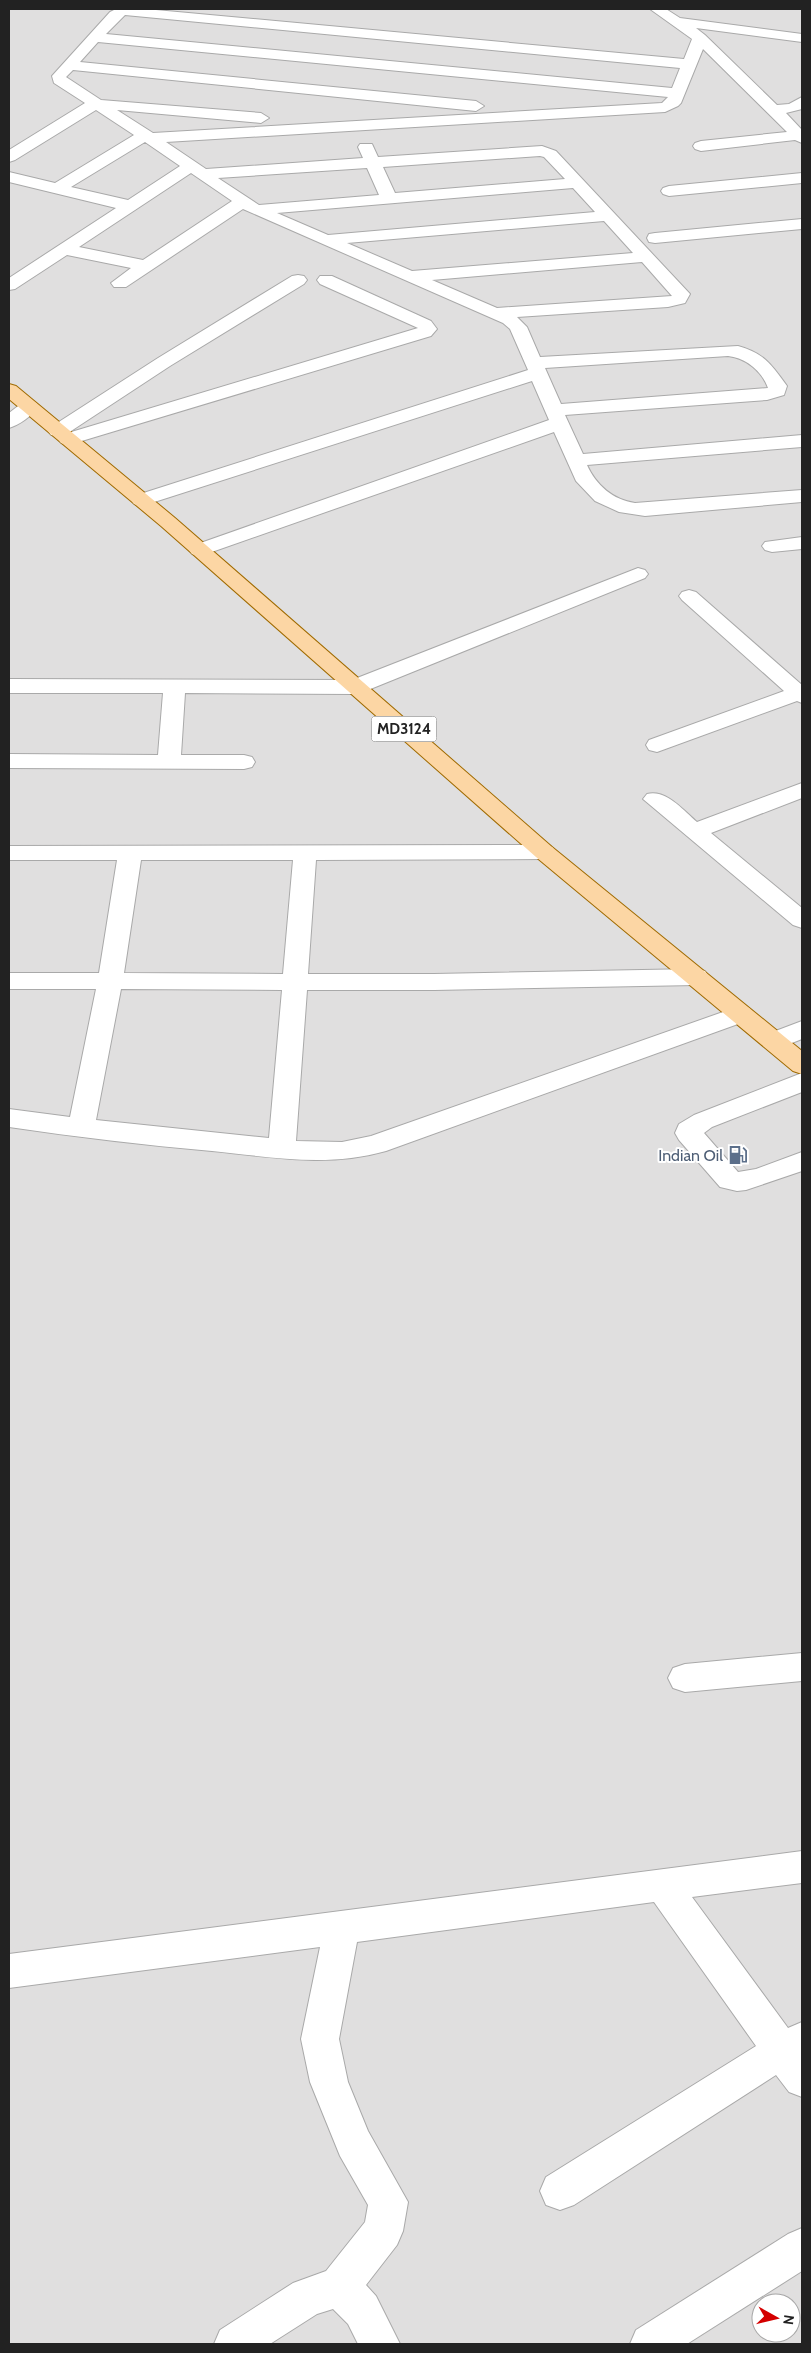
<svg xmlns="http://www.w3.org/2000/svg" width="811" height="2353" viewBox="0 0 811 2353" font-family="Cabin,sans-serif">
<rect width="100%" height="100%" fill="#f2efe9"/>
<path fill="#e0dfdf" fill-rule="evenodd" d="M9,9h793v2335h-793zM761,2303h30v30h-30z"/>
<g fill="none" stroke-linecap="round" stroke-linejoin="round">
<g stroke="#a9a9a9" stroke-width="2">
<g id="minor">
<path d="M116,9h29l539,50 8,-20 -42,-30h16l14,9 122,16v8l-106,-14 9,7 72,70 12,-1 13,-7v12l-16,4 16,17v13l-7,-3 -94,11 -6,-2 -2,-3 2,-3 6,-2 86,-9 -84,-83 -22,54 -3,3 -13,6 -499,30 40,27 157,-11 -5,-11 2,-3h12l6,13 164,-11 14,5 134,143 -5,9 -17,4 -151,10 10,10 13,30 198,-11c26,7 34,19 49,40l-3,9 -17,5 -202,15 18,39 219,-19v12l-215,18c9,20 26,35 48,38l167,-13v12l-157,14 -26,-4 -24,-11 -19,-20 -22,-49 -348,122 -7,2 -7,-2 -3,-4 3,-4 357,-126 -17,-39 -384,123 -7,2 -7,-2 -3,-4 3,-4 394,-126 -18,-41 -7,-6 -260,-114 -117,78h-12l-3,-4 20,-15 -64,-13 -52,34 -6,1v-12l107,-70 -107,-26v-10l46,11 79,-48 -38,-25 -81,50 -6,2v-12l76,-47 -31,-20 -2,-7 58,-64zM125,15l555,53 -8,20 -566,-54zM98,42l570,55 -6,6 -509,30 -36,-23 144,13 8,-5 -8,-5 -160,-13 -35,-23 7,-7 403,41 8,-5 -8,-5 -396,-39zM145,142l35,24 -52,34 -57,-13zM540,156l4,1 21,22 -170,14 -12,-26zM367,168l12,27 -120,10 -41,-27zM191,173l41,28 -89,59 -64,-13zM573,188l22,24 -267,23 -51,-22zM604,221l29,32 -221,18 -65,-28zM642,262l30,34 -175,12 -65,-28zM728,356c18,2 34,15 40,32l-207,16 -16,-36z"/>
<path d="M802,173v10l-133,13 -6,-2 -2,-3 2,-3 6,-2z"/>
<path d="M802,219v10l-147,14 -6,-1 -2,-4 2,-4 6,-1z"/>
<path d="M298,275l6,1 3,4 -3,4 -134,82 -102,67 350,-105 -98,-44 -3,-4 3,-4h12l99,45 6,8 -6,7 -356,107 -7,2 -7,-2 -3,-4 2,-3 -9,-1 -3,-4 3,-4 107,-69 134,-82z"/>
<path d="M29,401l7,2 2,4c-6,9 -19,18 -29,21v-15l13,-10z"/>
<path d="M802,537v12l-30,3 -7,-2 -3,-4 3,-4z"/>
<path d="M638,568l7,2 3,4 -3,4 -282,114 -8,2 -170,-1 -4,62h63l8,2 3,5 -3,5 -8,2 -235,-1v-14l149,1 5,-62h-154v-14l343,1z"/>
<path d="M689,590l7,2 106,93v18l-5,-2 -140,51 -8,-2 -3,-5 3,-5 135,-49 -102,-91 -3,-4 3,-4z"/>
<path d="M802,783v15l-91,35 91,75v20l-9,-3 -150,-126 4,-5c19,-5 36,16 50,28z"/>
<path d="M544,845l8,2 4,5 -4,5 -8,2 -228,1 -8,114h126l262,-5 9,2 4,6 -4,6 -9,2 -262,5h-127l-11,151 46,1 29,-6 369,-130 9,2 4,6 -4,6 -363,131c-60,17 -113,6 -174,0 -68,-6 -135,-14 -203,-24v-18l61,8 26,-128h-87v-16h90l18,-113h-108v-14zM141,860h152l-10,114 -159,-1zM121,989l161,1 -13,148 -173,-18z"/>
<path d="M802,1021v18l-28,11 -9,-3 -4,-6 4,-6z"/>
<path d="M802,1073v19l-90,35 -8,6 34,39 18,-3 46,-17v19l-56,19 -9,1 -17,-4 -41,-47 -4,-7 4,-9 15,-9z"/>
<path d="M802,1653v28l-117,11 -12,-4 -5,-10 5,-10 12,-4z"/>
<path d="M802,1851v32l-110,14 96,131 14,-6v75l-13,-5 -13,-17 -202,130 -14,5 -14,-5 -6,-14 6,-14 210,-131 -102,-144 -297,40 -18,97 9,43 20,49 40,71 -5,29 -6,14 -31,40 10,11 24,48h-42l-10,-20 -15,-15 -16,5 -47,30h-56l6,-14 73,-47 33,-12 39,-49 3,-17 -28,-49 -30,-74 -9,-43 19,-92 -311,41v-34z"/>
<path d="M802,2228v43l-115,73h-57l6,-14 152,-96z"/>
</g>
</g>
<g stroke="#a06b00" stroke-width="2">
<path id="major" d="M9,384l7,2 159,132 377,329 250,204v23l-9,-3 -257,-214 -375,-331 -152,-127z"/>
</g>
<use href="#minor" fill="#fff" fill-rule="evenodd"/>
<use href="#major" fill="#fcd6a4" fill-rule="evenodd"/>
</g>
<defs>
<g id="fuel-bare" transform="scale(1.5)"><path d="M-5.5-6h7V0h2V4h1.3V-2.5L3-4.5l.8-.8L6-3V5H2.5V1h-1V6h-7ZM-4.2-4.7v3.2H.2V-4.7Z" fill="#5c6f8a" stroke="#fff" stroke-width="2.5" paint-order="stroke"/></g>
</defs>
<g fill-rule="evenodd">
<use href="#fuel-bare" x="738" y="1155"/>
</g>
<g text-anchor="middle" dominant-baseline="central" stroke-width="4" stroke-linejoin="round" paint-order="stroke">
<rect fill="#fff" stroke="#646464" stroke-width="1" x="371.5" y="716.5" width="65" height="25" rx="4"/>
<g font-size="15" font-weight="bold" fill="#222">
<text x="404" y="729">MD3124</text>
</g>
<g font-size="16" fill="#4e5e75" stroke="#fff" text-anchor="end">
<text x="723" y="1155">Indian Oil</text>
</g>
</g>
<rect width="811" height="2353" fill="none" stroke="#222222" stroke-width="20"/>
<g transform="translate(776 2318) rotate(98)"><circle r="24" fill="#ffffff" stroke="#a7a7a7"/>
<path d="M0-4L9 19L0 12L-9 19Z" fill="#d40000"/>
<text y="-8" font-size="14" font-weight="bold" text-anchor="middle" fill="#222222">N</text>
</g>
</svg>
